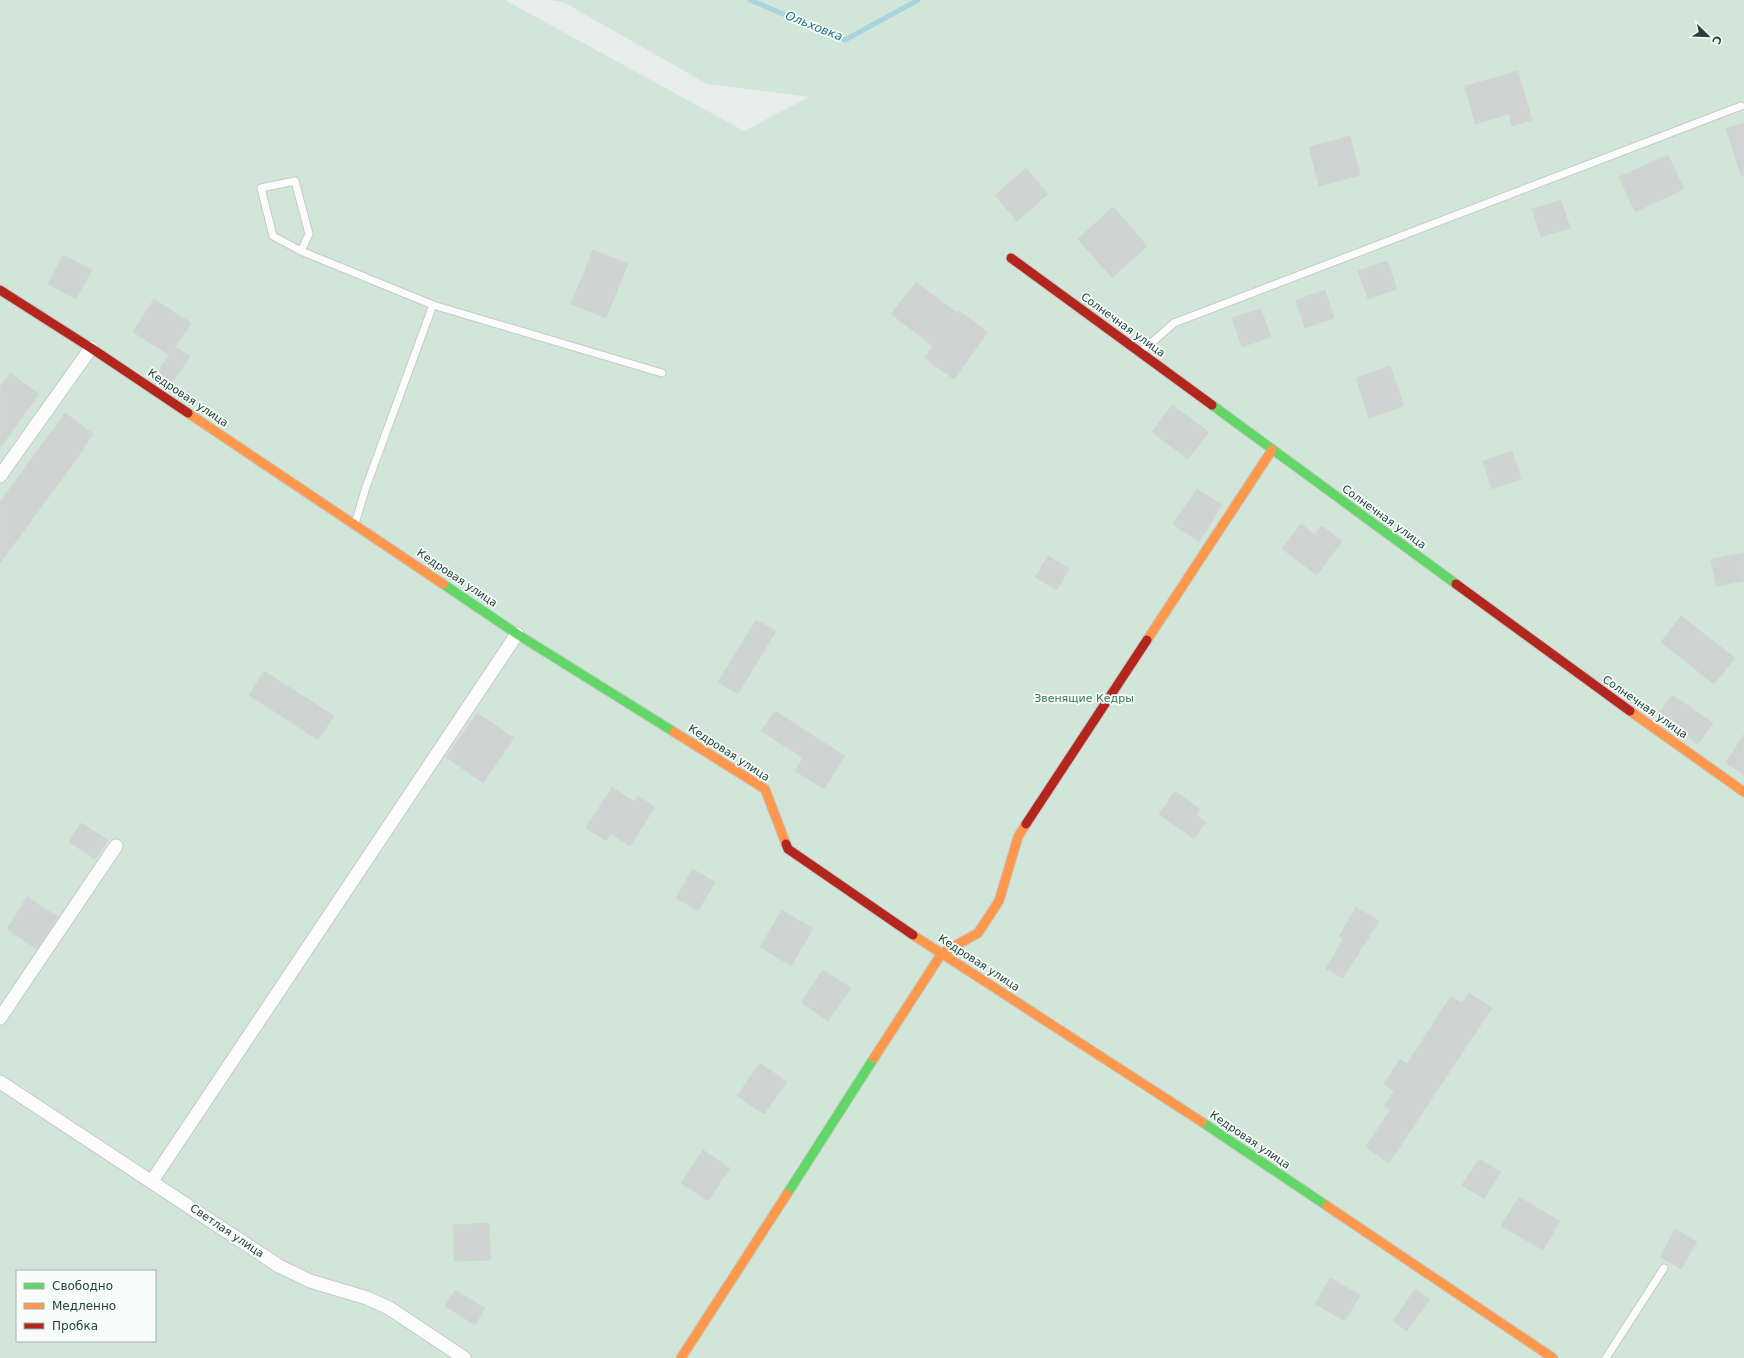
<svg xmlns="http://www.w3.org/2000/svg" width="1744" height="1358" viewBox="0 0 1744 1358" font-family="'DejaVu Sans',sans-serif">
<rect width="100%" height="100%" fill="#e8edeb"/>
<path fill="#d1e6d8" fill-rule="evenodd" d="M0,0h505l239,131 65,-34 -102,-13 -142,-81 -15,-3h1194v1358h-1744zM17,1271h138v70h-138z"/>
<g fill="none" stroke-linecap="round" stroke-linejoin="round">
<path stroke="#a9d4db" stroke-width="5" d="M750,0l95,40 73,-40"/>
</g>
<g fill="#cfd4d2" stroke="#d1d6d4">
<path d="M1518,71l14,49 -20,6 -3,-12 -34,10 -10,-38z"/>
<path d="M1744,123v52l-3,1 -15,-48z"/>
<path d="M1350,136l10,39 -41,11 -10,-39z"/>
<path d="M1668,155l16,34 -49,23 -16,-35z"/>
<path d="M1026,168l22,26 -31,27 -22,-26z"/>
<path d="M1561,200l9,28 -29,9 -9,-28z"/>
<path d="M1113,207l34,39 -35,32 -34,-39z"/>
<path d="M593,250l35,14 -22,54 -35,-14z"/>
<path d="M63,255l29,15 -16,29 -28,-15z"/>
<path d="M1387,261l10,28 -29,10 -10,-28z"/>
<path d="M916,282l41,31 2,-2 29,21 -34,47 -30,-21 9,-12 -42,-32z"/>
<path d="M1325,290l9,28 -29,10 -9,-28z"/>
<path d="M154,299l37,24 -16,24 15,9 -21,32 -15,-10 15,-23 -36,-23z"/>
<path d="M1261,309l10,28 -29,10 -10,-29z"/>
<path d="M1390,366l14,40 -35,12 -13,-40z"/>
<path d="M10,373l29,21 -39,54v-61z"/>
<path d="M1172,405l37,27 -21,27 -36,-27z"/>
<path d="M65,413l28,21 -23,34 -70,95v-61z"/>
<path d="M1512,451l9,28 -29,10 -9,-28z"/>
<path d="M1197,489l25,16 -23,37 -26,-18z"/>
<path d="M1301,524l14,11 7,-9 20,15 -25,34 -35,-26z"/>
<path d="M1744,553v28l-28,5 -5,-27z"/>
<path d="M1048,556l21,13 -12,21 -22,-13z"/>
<path d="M1681,616l54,42 -21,26 -53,-42z"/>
<path d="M756,620l20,11 -38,63 -20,-12z"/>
<path d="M264,671l70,45 -16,24 -69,-45z"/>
<path d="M1672,695l41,28 -15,21 -41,-28z"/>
<path d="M775,711l70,45 -21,33 -29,-18 8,-13 -42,-27z"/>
<path d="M477,713l37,25 -31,45 -37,-26z"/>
<path d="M1744,734v41l-18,-12z"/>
<path d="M612,787l23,15 3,-6 17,11 -25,39 -19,-12 -5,7 -20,-13z"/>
<path d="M1175,791l25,18 -4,6 10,7 -12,17 -35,-25z"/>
<path d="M81,823l27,17 -13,19 -26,-17z"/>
<path d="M693,869l22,13 -17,29 -22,-13z"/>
<path d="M27,897l31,20 -21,32 -30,-20z"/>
<path d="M1356,907l23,14 -36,57 -17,-9 17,-30 -4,-2z"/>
<path d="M782,910l31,19 -22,37 -31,-19z"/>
<path d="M823,970l28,18 -23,33 -27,-19z"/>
<path d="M1469,993l23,15 -103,155 -23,-16 24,-37 -6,-4 10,-15 -10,-7 16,-25 7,5 44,-68 11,7z"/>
<path d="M760,1063l27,19 -23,32 -27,-18z"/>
<path d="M703,1150l27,18 -22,33 -27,-18z"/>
<path d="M1479,1159l22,13 -17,27 -22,-14z"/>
<path d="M1519,1197l41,24 -17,29 -42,-24z"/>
<path d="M489,1223l2,37 -37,1 -1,-36z"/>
<path d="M1675,1229l22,13 -16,27 -21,-12z"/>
<path d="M1330,1278l30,17 -15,26 -30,-17z"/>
<path d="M1415,1289l15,10 -23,32 -14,-10z"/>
<path d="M455,1290l30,18 -10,17 -30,-19z"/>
</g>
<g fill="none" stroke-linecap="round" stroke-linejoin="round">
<g stroke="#c5cac8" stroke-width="9">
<g id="lane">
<path d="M301,251l8,-17 -14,-53 -34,7 12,48 28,15 132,54"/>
<path d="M1141,352l33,-29 567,-217"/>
<path d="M355,524l11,-37 67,-182 229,68"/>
<path d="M1606,1358l58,-90"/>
</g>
</g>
<g stroke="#c5cac8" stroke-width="15">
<g id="street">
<path d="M0,476l91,-128"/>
<path d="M0,1018l116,-172"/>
<path d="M0,1082l279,184 31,15 57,17 22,10 75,50"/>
<path d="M152,1181l365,-547"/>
</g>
</g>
<g stroke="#c3cbc8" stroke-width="11">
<g id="fast">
<path d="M1212,405l244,179"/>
<path d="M443,584l74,50 157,98"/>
<path d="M1202,1122l125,84"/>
<path d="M787,1194l87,-136"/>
</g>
</g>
<g stroke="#c3cbc8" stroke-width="11">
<g id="slow">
<path d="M188,413l255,171"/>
<path d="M1147,640l125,-190"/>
<path d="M1630,711l114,81"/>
<path d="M674,732l91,57 21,55"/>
<path d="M913,935l289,187"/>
<path d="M874,1058l68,-105 36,-20 21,-32 19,-64 8,-13"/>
<path d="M1327,1206l226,152"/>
<path d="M681,1358l106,-164"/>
</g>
</g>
<g stroke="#c3cbc8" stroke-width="11">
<g id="jam">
<path d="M1011,258l201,147"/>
<path d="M0,290l91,58 97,65"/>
<path d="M1456,584l174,127"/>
<path d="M1026,824l121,-184"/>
<path d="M786,844l2,5 125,86"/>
</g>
</g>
<use href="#lane" stroke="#fcfcfc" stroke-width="7"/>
<use href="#street" stroke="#fcfcfc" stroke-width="13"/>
<use href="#fast" stroke="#63d668" stroke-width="9"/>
<use href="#slow" stroke="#ff974d" stroke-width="9"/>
<use href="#jam" stroke="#b3261e" stroke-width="9"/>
</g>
<g text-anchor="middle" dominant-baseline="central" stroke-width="3.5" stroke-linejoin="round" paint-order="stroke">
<g font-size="11" fill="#24423a" stroke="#f7fbf9">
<text transform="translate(1123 325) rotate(36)">Солнечная улица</text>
<text transform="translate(188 398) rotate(34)">Кедровая улица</text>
<text transform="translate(1384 517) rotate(36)">Солнечная улица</text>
<text transform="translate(457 578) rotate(34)">Кедровая улица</text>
<text transform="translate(1645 707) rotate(35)">Солнечная улица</text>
<text transform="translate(729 753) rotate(33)">Кедровая улица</text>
<text transform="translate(979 963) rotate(33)">Кедровая улица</text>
<text transform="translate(1250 1140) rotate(34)">Кедровая улица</text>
<text transform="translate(227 1231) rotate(34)">Светлая улица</text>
</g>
<g font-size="11" fill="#2d7a4b" stroke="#f7fbf9">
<text x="1084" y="698">Звенящие Кедры</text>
</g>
<g font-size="12" font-style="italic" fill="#1c6f80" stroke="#f7fbf9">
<text transform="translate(814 26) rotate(22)">Ольховка</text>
</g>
</g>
<rect x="16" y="1270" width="140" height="72" fill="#f7fbf9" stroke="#a3b1ad"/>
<rect x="24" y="1283" width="20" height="6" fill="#63d668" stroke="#a3b1ad"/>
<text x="52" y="1290" font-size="12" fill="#24423a">Свободно</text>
<rect x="24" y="1303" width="20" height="6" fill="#ff974d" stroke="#a3b1ad"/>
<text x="52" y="1310" font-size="12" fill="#24423a">Медленно</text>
<rect x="24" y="1323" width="20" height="6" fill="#b3261e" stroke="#a3b1ad"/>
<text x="52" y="1330" font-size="12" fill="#24423a">Пробка</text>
<g transform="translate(1708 36) rotate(113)" stroke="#f7fbf9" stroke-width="3" paint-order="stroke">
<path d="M0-3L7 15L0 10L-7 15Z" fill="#24423a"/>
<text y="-6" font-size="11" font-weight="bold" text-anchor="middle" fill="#24423a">С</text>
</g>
</svg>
